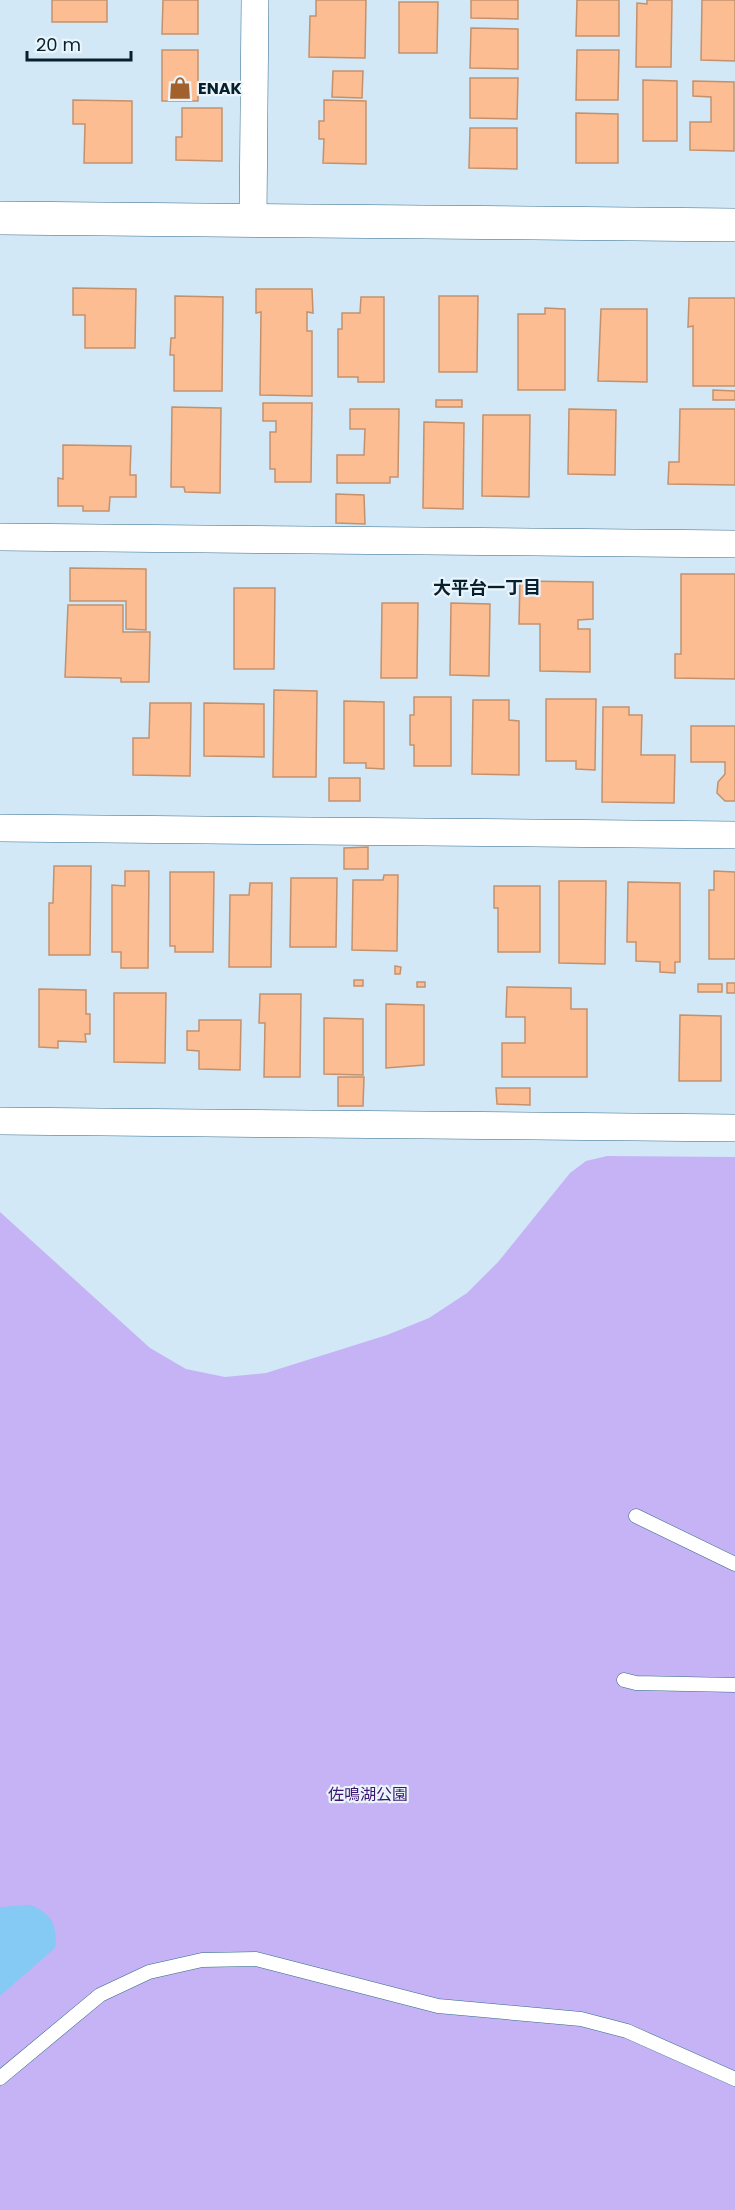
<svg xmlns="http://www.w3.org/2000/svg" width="735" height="2210" viewBox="0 0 735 2210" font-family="Poppins,'Noto Sans JP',sans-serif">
<rect width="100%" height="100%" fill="#d2e8f7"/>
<path fill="#c5b3f6" d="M607,1156l128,1v1053h-735v-998l150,136 36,21 39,8 41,-4 121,-38 42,-17 38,-25 31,-31 72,-89 16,-12z"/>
<path fill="#84caf4" d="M30,1905c21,7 28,21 25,43l-55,48v-89z"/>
<g fill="#fbbd91" stroke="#c3916d" stroke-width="1.5">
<rect x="52" y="0" width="55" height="22"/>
<path d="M163,0h35v34h-36z"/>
<path d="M316,0h50l-1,58 -56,-1 1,-41h6z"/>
<path d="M471,0h47v19l-47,-1z"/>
<path d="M577,0h42v36h-43z"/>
<path d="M647,0h25l-1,67h-35l1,-64 10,1z"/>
<path d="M702,0h33v61l-34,-1z"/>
<path d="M399,2h39l-1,51h-38z"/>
<path d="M471,28l47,1v40l-48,-1z"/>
<rect x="162" y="50" width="36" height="51"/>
<path d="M577,50h42l-1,50h-42z"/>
<path d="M333,71h30l-1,27 -30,-1z"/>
<path d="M470,78h48l-1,41 -47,-1z"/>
<path d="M643,80l34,1v60h-34z"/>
<path d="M693,81l41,1v69l-44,-1v-28h21v-25l-18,-1z"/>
<path d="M73,100l59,1v62h-48l1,-39h-12z"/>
<path d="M324,100l42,1v63l-43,-1 1,-24h-5v-18h5z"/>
<path d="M182,108h40v53l-46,-1v-23h6z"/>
<path d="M576,113l42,1v49h-42z"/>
<path d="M470,128h47v41l-48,-1z"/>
<path d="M73,288l63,1 -1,59h-50v-33h-12z"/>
<path d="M256,289h56l1,24 -6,-1v19h5v65l-52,-1 1,-83 -5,1z"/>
<path d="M175,296l48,1 -1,94h-48v-36h-4l1,-17h4z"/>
<path d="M439,296h39l-1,76h-38z"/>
<path d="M361,297h23v85h-26v-5h-20v-48h4v-16h18z"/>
<path d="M689,298h46v88h-42v-60l-5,1z"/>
<path d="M545,308l20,1v81h-47v-76h27z"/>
<path d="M601,309h46v73l-49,-1z"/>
<path d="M713,390l22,1v9h-22z"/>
<rect x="436" y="400" width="26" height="7"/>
<path d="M263,403h49l-1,79h-36v-13h-5v-37h6v-11h-13z"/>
<path d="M172,407l49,1 -1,85 -35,-1 -1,-5h-13z"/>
<path d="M350,409h49l-1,68h-8v6h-53v-28h27l1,-26h-15z"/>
<path d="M569,409l47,1 -1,65 -47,-1z"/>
<path d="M680,409h55v76l-67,-1 1,-22h10z"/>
<path d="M483,415h47l-1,82 -47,-1z"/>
<path d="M424,422l40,1 -1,86 -40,-1z"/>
<path d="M63,445l68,1 -1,29h6v22h-26l-1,14h-26v-5h-25v-28l5,1z"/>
<path d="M336,494l28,1 1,29 -29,-1z"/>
<path d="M70,568l76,1v61l-20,-1v-28h-56z"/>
<path d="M681,574h54v105l-60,-1v-24h6z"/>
<path d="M520,581l73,1v37l-15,1v9h12v43l-50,-1v-47h-21z"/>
<path d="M234,588h41l-1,81h-40z"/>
<path d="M382,603h36l-1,75h-36z"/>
<path d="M451,603l39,1 -1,72 -39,-1z"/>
<path d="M68,605h55v27h27l-1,50h-28v-4l-56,-1z"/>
<path d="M274,690l43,1 -1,86h-43z"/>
<path d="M414,697h37v69h-37v-21h-4v-30h4z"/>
<path d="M546,699h50l-1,71 -19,-1v-8h-30z"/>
<path d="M473,700h36v20l10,1v54l-47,-1z"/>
<path d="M344,701l40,1v67l-18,-1v-5h-22z"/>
<path d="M150,703h41l-1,73 -57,-1v-37h16z"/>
<path d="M204,703l60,1v53l-60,-1z"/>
<path d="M603,707h26v8h13l-1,40h34l-1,48 -72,-1z"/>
<path d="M691,726h44v75h-10l-8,-8 1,-11 7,-8v-12h-34z"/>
<rect x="329" y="778" width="31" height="23"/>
<path d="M368,847v22h-24v-21z"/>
<path d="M54,866h37l-1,89h-41v-52h4z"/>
<path d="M125,871h24l-1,97h-27v-16h-9v-67l13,1z"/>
<path d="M714,871l21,1v87h-26v-69h5z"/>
<path d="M170,872h44l-1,80h-38v-6h-5z"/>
<path d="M384,875h14l-1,76 -45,-1 1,-70h30z"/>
<path d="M291,878h46l-1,69h-46z"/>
<path d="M559,881h47l-1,83 -46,-1z"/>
<path d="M628,882l52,1v79h-5v11l-15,-1v-10l-24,-1v-19h-9z"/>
<path d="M250,883h22l-1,84h-42l1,-72h19z"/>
<path d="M494,886h46v66h-42v-44h-4z"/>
<path d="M395,966l6,1 -1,7h-5z"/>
<rect x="354" y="980" width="9" height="6"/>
<rect x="417" y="982" width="8" height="5"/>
<rect x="727" y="983" width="8" height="10"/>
<rect x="698" y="984" width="24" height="8"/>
<path d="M507,987l64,1v21h16v68h-85v-34h23v-26h-19z"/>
<path d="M39,989l47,1v24h4v20h-5l1,8 -28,-1v7l-19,-1z"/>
<path d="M114,993h52l-1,70 -51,-1z"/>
<path d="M260,994h41l-1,83h-36l1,-54h-6z"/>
<path d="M386,1004l38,1v60l-38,3z"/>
<path d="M680,1015l41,1v65h-42z"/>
<path d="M324,1018l39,1v56l-39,-1z"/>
<path d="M199,1020h42l-1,50 -41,-1v-18l-12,-1v-19h12z"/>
<path d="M338,1077h26l-1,29h-25z"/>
<path d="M496,1088h34v17l-33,-1z"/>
</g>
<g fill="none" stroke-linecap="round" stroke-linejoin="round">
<g stroke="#326a8b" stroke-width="15">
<g id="service">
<path d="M636,1516l99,48"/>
<path d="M624,1680l12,3 99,2"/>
<path d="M0,2078l100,-83 49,-23 53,-12 54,-1 182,47 143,13 46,12 108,48"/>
</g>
</g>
<g stroke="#326a8b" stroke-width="28">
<g id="minor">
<path d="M253,221l2,-221"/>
<path d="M0,537l735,7"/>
<path d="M0,828l735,7"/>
<path d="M0,1121l735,7"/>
</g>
</g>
<g stroke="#326a8b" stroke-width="34">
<path id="tertiary" d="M0,218l735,7"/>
</g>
<use href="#service" stroke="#fff" stroke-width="14"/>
<use href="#minor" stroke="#fff" stroke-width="27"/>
<use href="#tertiary" stroke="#fff" stroke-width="33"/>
</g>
<defs>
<g id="shop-bare" transform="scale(1.8)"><path d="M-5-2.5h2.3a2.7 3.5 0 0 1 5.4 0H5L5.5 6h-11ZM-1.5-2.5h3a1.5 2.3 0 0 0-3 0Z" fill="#a2612c" stroke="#e9f4fb" stroke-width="2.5" paint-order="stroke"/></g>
</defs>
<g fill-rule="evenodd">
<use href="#shop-bare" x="180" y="88"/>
</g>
<g text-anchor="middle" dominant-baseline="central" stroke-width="4.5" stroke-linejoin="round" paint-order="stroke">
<g font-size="16" font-weight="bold" fill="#08202d" stroke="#e9f4fb" text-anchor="start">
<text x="198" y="88">ENAK</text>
</g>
<g font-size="16" fill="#3c1471" stroke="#e9f4fb">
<text x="368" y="1794">佐鳴湖公園</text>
</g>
<g font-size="18" font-weight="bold" fill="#08202d" stroke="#e9f4fb">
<text x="487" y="587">大平台一丁目</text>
</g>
</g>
<path d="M27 51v9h104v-9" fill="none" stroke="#08202d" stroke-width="3"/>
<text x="36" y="51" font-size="18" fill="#08202d" stroke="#e9f4fb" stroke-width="4.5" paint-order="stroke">20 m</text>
</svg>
